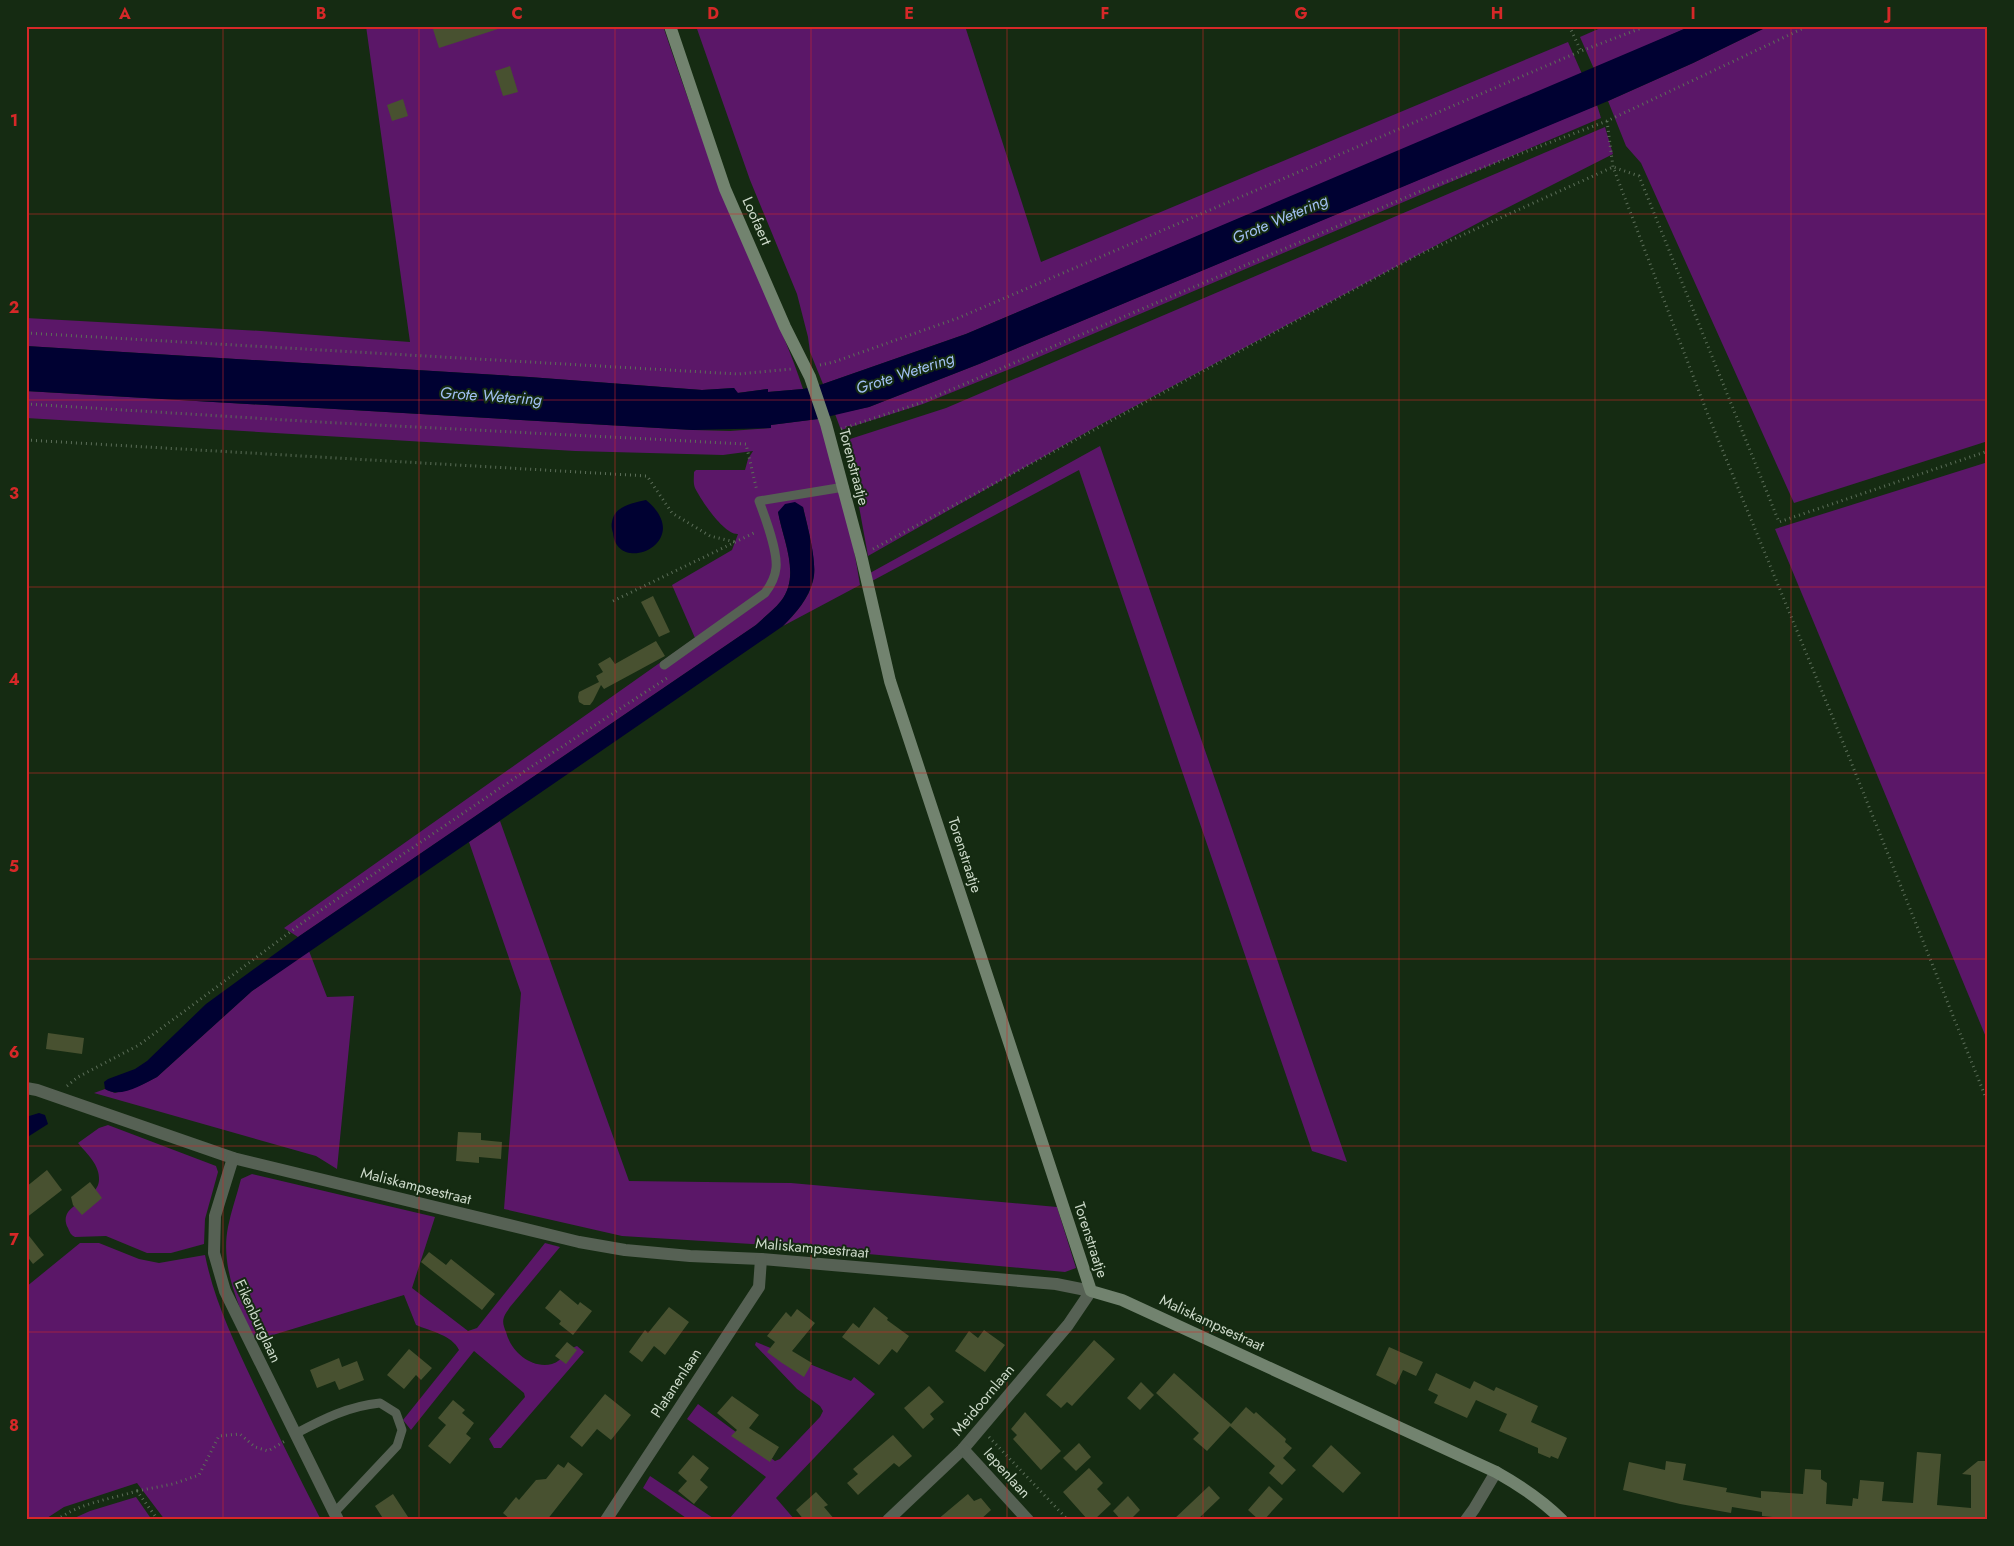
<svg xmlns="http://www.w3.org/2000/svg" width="2014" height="1546" viewBox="0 0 2014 1546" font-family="Jost,sans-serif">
<rect width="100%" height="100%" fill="#152b12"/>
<g fill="#5b1768">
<path d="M366,26h297c27,80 55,159 88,236 18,42 38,83 52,127l-35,3v-3l-31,4 -3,-5 -32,2 -173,-13 -503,-31v-28l235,13 149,11z"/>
<path d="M696,26h269l76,236 527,-220 14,32 -616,260 -143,50 -13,-32 -2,-15 -11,-43 -47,-114z"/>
<path d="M1605,26h86l-97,43 -14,-32z"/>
<path d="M1769,26h219v415l-194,62 -153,-340 -15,-17 -18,-45 85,-38z"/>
<path d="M1597,105l4,13 -581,247 -97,39 -82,26 -6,-16 34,-7 110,-43z"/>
<path d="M1605,127l8,27 -120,61 -399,213 -226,128 -21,-116 99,-32z"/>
<path d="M26,391l667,39 37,1 41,-3 -1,-3 48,-6c21,53 33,110 42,166l-77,41c13,-13 26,-28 30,-45 5,-17 -6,-56 -10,-74l-25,5c5,28 23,64 3,89 -7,9 -17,16 -25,24l-458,312 -14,-9 411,-290 -23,-53 60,-35 6,-16c-14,1 -37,-34 -43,-46 -2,-5 -1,-11 -1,-16l2,-2h49l3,-11 5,-8 -30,4 -148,-4 -549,-33z"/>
<path d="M1100,446l247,716 -35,-11 -233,-681 -207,111 -2,-8z"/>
<path d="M1988,462v580l-213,-513z"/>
<path d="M500,821l129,360 162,2 266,24 19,61 -11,4 -295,-27 -148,-9 -118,-27 17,-216 -52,-151z"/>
<path d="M309,951l18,46 27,-1 -17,173 -21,-13 -222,-63 11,-4 10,4 26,-8 16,-8 95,-86z"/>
<path d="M108,1125l108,41 2,6 -13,47 -1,25 -33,9h-24l-41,-17 -31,1c-4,-2 -5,-4 -7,-9 -12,-25 30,-26 31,-48 1,-15 -12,-26 -21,-37l21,-15z"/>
<path d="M252,1174l183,43 -23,71 56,43 9,-3 68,-85 15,4 -50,60c-2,3 -5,7 -6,10 -2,5 0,10 2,15 5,20 25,37 46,32 11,-3 15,-15 25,-18l7,6 -83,96h-7l-5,-9 36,-42 -1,-4 -50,-42 -63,79 -8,-10 56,-70c-7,-15 -29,-19 -43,-25l-12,-30 -151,46c-14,-36 -33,-74 -25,-114 3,-16 9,-32 13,-48z"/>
<path d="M80,1243h19l40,16 20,4 46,-8c9,45 28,84 47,125 22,47 45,93 69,140h-156l-28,-37 -73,24 -20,13h-18v-233z"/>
<path d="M756,1342l95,39 3,-4 21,17 -99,104 19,22h-67l38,-43 -79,-58 11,-15 77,57 5,-2 40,-42 3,-6 -3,-5 -23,-17 -42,-44z"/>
<path d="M650,1476l66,44h-27l-46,-32z"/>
<path d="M136,1497l16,23h-82l20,-9z"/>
</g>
<g fill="#000132">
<path d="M1691,26h78l-76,37 -85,38 -629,263 -110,43 -51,12 -47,6v3l-78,2 -667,-39v-45l503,31 173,13 32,-2 4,5 30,-4v3l35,-3 20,-5 143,-50z"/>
<path d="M646,500c51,42 -29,77 -33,33 -1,-3 -2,-8 -1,-11 2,-16 21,-19 34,-22z"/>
<path d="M795,502l8,5c4,18 15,56 10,73 -4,18 -17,33 -30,46l-531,365 -95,86c-14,7 -37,22 -52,12l-1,-7 4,-3 27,-10 12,-8 59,-57 92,-67 458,-312c8,-8 18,-15 25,-24 20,-25 2,-61 -3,-89l7,-8z"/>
<path d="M39,1113l6,2 3,9 -22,14v-21z"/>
</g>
<g fill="#485130">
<path d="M432,26h66v3l-59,19z"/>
<path d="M510,66l8,26 -15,4 -8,-25z"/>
<path d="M403,99l5,17 -16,5 -5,-16z"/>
<path d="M653,596l17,36 -11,5 -18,-35z"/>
<path d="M656,641l9,15 -61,33 -3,-4 -8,16 -3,4h-6l-5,-3 -1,-5 1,-5 20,-10 -3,-6 7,-4 -5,-8 12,-7 5,7z"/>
<path d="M48,1033l36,5 -2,16 -36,-5z"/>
<path d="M458,1132l23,1v7l21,2 -1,17 -22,-2v6l-23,-2z"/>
<path d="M47,1170l15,20 -36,28v-31z"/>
<path d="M90,1182l12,16 -20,17 -9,-10 -2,-8z"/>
<path d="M26,1232l18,23 -11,9 -7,-9z"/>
<path d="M429,1252l17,13 5,-6 44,35 -13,16 -61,-48z"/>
<path d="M560,1290l18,15 2,-3 12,9 -19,24 -14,-11 2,-3 -16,-13z"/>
<path d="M669,1307l20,15 -24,33 -11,-9 -12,16 -13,-10 16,-22 3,3z"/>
<path d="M874,1307l14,11 -1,2 22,16 -12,17 -5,-4 -13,16 -37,-28 11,-14 6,5z"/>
<path d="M797,1309l18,14 -23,28 20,12 -8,14 -22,-14 -15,-11 8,-10 -8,-6 19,-24 5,5z"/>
<path d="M984,1330l21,15 -20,27 -30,-21 14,-20 9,7z"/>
<path d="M1094,1340l21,19 -43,47 -5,-4 -6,6 -15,-13z"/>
<path d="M567,1342l10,8 -11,14 -11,-8z"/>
<path d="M1389,1347l34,15 -7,14 -13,-6 -7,15 -20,-10z"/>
<path d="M409,1349l23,19 -11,12 -5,-5 -12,14 -17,-14z"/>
<path d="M339,1358l3,9 15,-6 7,19 -25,10 -4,-9 -18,7 -7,-18z"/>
<path d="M1174,1373l57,51 15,-17 8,7 2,-2 30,27 -1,3 7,6 -9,10 13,12 -14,15 -13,-12 6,-7 -45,-40 -23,25 -14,-12 6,-6 -43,-40z"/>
<path d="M1436,1373l34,16 4,-8 20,10 2,-4 42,19 -7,16 36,16 -9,21 -7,-3 -1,2 -12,-5v-5l-39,-17 8,-17 -31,-14 -9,18 -33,-15 4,-8 -10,-5z"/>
<path d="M1141,1382l13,13 -14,15 -13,-12z"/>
<path d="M929,1386l15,16 -14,12 4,5 -11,10 -19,-21z"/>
<path d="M605,1394l26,21 -20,25 -14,-11 -15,18 -12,-10z"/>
<path d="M732,1396l27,19 -10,13 30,19 -9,15 -39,-26 6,-6 -20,-17z"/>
<path d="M453,1400l12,10 -3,3 12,10 -8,11 5,4 -21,26 -22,-18 18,-21 -8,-7z"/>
<path d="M1025,1412l36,39 -20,19 -28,-31 4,-4 -6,-6z"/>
<path d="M893,1435l19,21 -13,11 -5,-4 -36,32 -11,-12 11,-9 -5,-5z"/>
<path d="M1079,1443l12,14 -15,14 -13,-13z"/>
<path d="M1331,1445l30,28 -18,20 -31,-27z"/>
<path d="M1917,1452l24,2 -4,51 34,3v-33l-9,-1 16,-13h10v59h-181l-25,-2 -20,-2v-4l-30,-5 -1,6 -51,-9 -57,-14 6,-28 36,8 1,-9 20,3 -3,16 44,8 -1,4 35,6v-7l42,3 2,-25 16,1v9l6,4 -1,21 26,2 1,-8 5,1 2,-19 24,2 -2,19 31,2z"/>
<path d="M693,1455l16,13 -9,12 8,7 -14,17 -16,-13 9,-10 -9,-8z"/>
<path d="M568,1462l15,12 -36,46h-36l-8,-7 13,-16 3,3 17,-20 10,-1 12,-15 6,4z"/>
<path d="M1089,1468l14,15 -6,6 14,15 -17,16h-6l-25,-28z"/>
<path d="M1209,1486l11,12 -23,22h-24z"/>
<path d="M1269,1486l14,13 -19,21h-5l-11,-10z"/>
<path d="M816,1492l12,13 -4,2 11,13h-31l-8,-10z"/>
<path d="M393,1494l17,26h-26l-9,-14z"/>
<path d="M968,1494l6,7 7,-3 10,12 -11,10h-43z"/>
<path d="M1128,1496l12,14 -10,10h-9l-8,-9z"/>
</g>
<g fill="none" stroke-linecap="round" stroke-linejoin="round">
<g stroke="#5c6e59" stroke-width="3" stroke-dasharray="1 4" stroke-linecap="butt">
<path d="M1569,26l12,25"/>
<path d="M1607,121l6,46 95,248 141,342 139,346"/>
<path d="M26,333l712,41 54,-5"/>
<path d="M820,365l14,-3 124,-44 623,-267 66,-25"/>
<path d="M26,404l293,18 427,22 11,47"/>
<path d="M841,429l76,-25 504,-213 186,-70 201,-95"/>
<path d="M26,440l621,36 25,37 38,23 25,6"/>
<path d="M873,549l543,-293 197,-89 26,9 140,346 209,-71"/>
<path d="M613,601l143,-69"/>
<path d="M67,1086l11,-9 61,-32 166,-124 223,-152 139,-91"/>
<path d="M989,1437l79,83"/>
<path d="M137,1491l36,-7 26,-9 20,-39 21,-2 15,13 13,4 17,-10"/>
<path d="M57,1520c22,-17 54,-21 80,-29l21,29"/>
</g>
<g stroke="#566154" stroke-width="9">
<path d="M664,665l101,-72c6,-8 10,-15 11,-25 2,-17 -11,-51 -17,-67l85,-14"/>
<path d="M295,1434c28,-15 54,-28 85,-31l16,10 6,17 -5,16 -63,67"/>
</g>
<g stroke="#566154" stroke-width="12">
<path d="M26,1088l11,2 196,68 346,84 46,8 65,6 71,3 295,25 35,7 -23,34 -105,124 -75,71"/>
<path d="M233,1158l-18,58 -1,37 11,38 113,229"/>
<path d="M963,1449l65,71"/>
<path d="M606,1520l153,-233 2,-28"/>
<path d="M1466,1520l8,-11 22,-37"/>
</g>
<path stroke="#72836f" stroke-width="12" d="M670,26l55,163 60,138 25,50 16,47 35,131 29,126 201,610 31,9 374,172c25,14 46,28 66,48"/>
</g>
<path fill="none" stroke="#d62828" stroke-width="1" stroke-opacity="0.55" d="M223,26v1494M419,26v1494M615,26v1494M811,26v1494M1007,26v1494M1203,26v1494M1399,26v1494M1595,26v1494M1791,26v1494M26,214h1962M26,400h1962M26,587h1962M26,773h1962M26,959h1962M26,1146h1962M26,1332h1962"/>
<g text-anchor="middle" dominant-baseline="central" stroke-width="4" stroke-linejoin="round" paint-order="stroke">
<g font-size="15" fill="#ccd9c9" stroke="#152b12">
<text transform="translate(757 221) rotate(66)">Loofaert</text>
<text transform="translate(854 467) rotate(75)">Torenstraatje</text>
<text transform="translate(965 855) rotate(72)">Torenstraatje</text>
<text transform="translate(416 1186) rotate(14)">Maliskampsestraat</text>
<text transform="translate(1091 1240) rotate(72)">Torenstraatje</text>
<text transform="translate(812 1248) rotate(5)">Maliskampsestraat</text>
<text transform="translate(258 1321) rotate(65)">Eikenburglaan</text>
<text transform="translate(1212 1323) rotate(25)">Maliskampsestraat</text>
<text transform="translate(676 1383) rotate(-57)">Platanenlaan</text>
<text transform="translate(983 1400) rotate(-50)">Meidoornlaan</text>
<text transform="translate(1007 1473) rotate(48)">Iepenlaan</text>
</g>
<g font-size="16" font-style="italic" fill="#a1bff2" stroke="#152b12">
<text transform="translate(1280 219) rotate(-23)">Grote Wetering</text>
<text transform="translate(905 373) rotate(-18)">Grote Wetering</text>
<text transform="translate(491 396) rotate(4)">Grote Wetering</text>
</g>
</g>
<rect width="2014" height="1546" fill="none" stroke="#152b12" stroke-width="55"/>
<rect x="28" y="28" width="1958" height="1490" fill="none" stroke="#d62828" stroke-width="2"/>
<g font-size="16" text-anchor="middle" font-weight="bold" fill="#d62828">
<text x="125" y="19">A</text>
<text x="321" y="19">B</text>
<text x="517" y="19">C</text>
<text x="713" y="19">D</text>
<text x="909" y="19">E</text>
<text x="1105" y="19">F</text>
<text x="1301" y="19">G</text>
<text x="1497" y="19">H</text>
<text x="1693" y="19">I</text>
<text x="1889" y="19">J</text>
<text x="14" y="126">1</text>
<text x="14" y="313">2</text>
<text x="14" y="499">3</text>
<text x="14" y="685">4</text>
<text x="14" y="872">5</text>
<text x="14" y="1058">6</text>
<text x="14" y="1245">7</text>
<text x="14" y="1431">8</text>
</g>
</svg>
